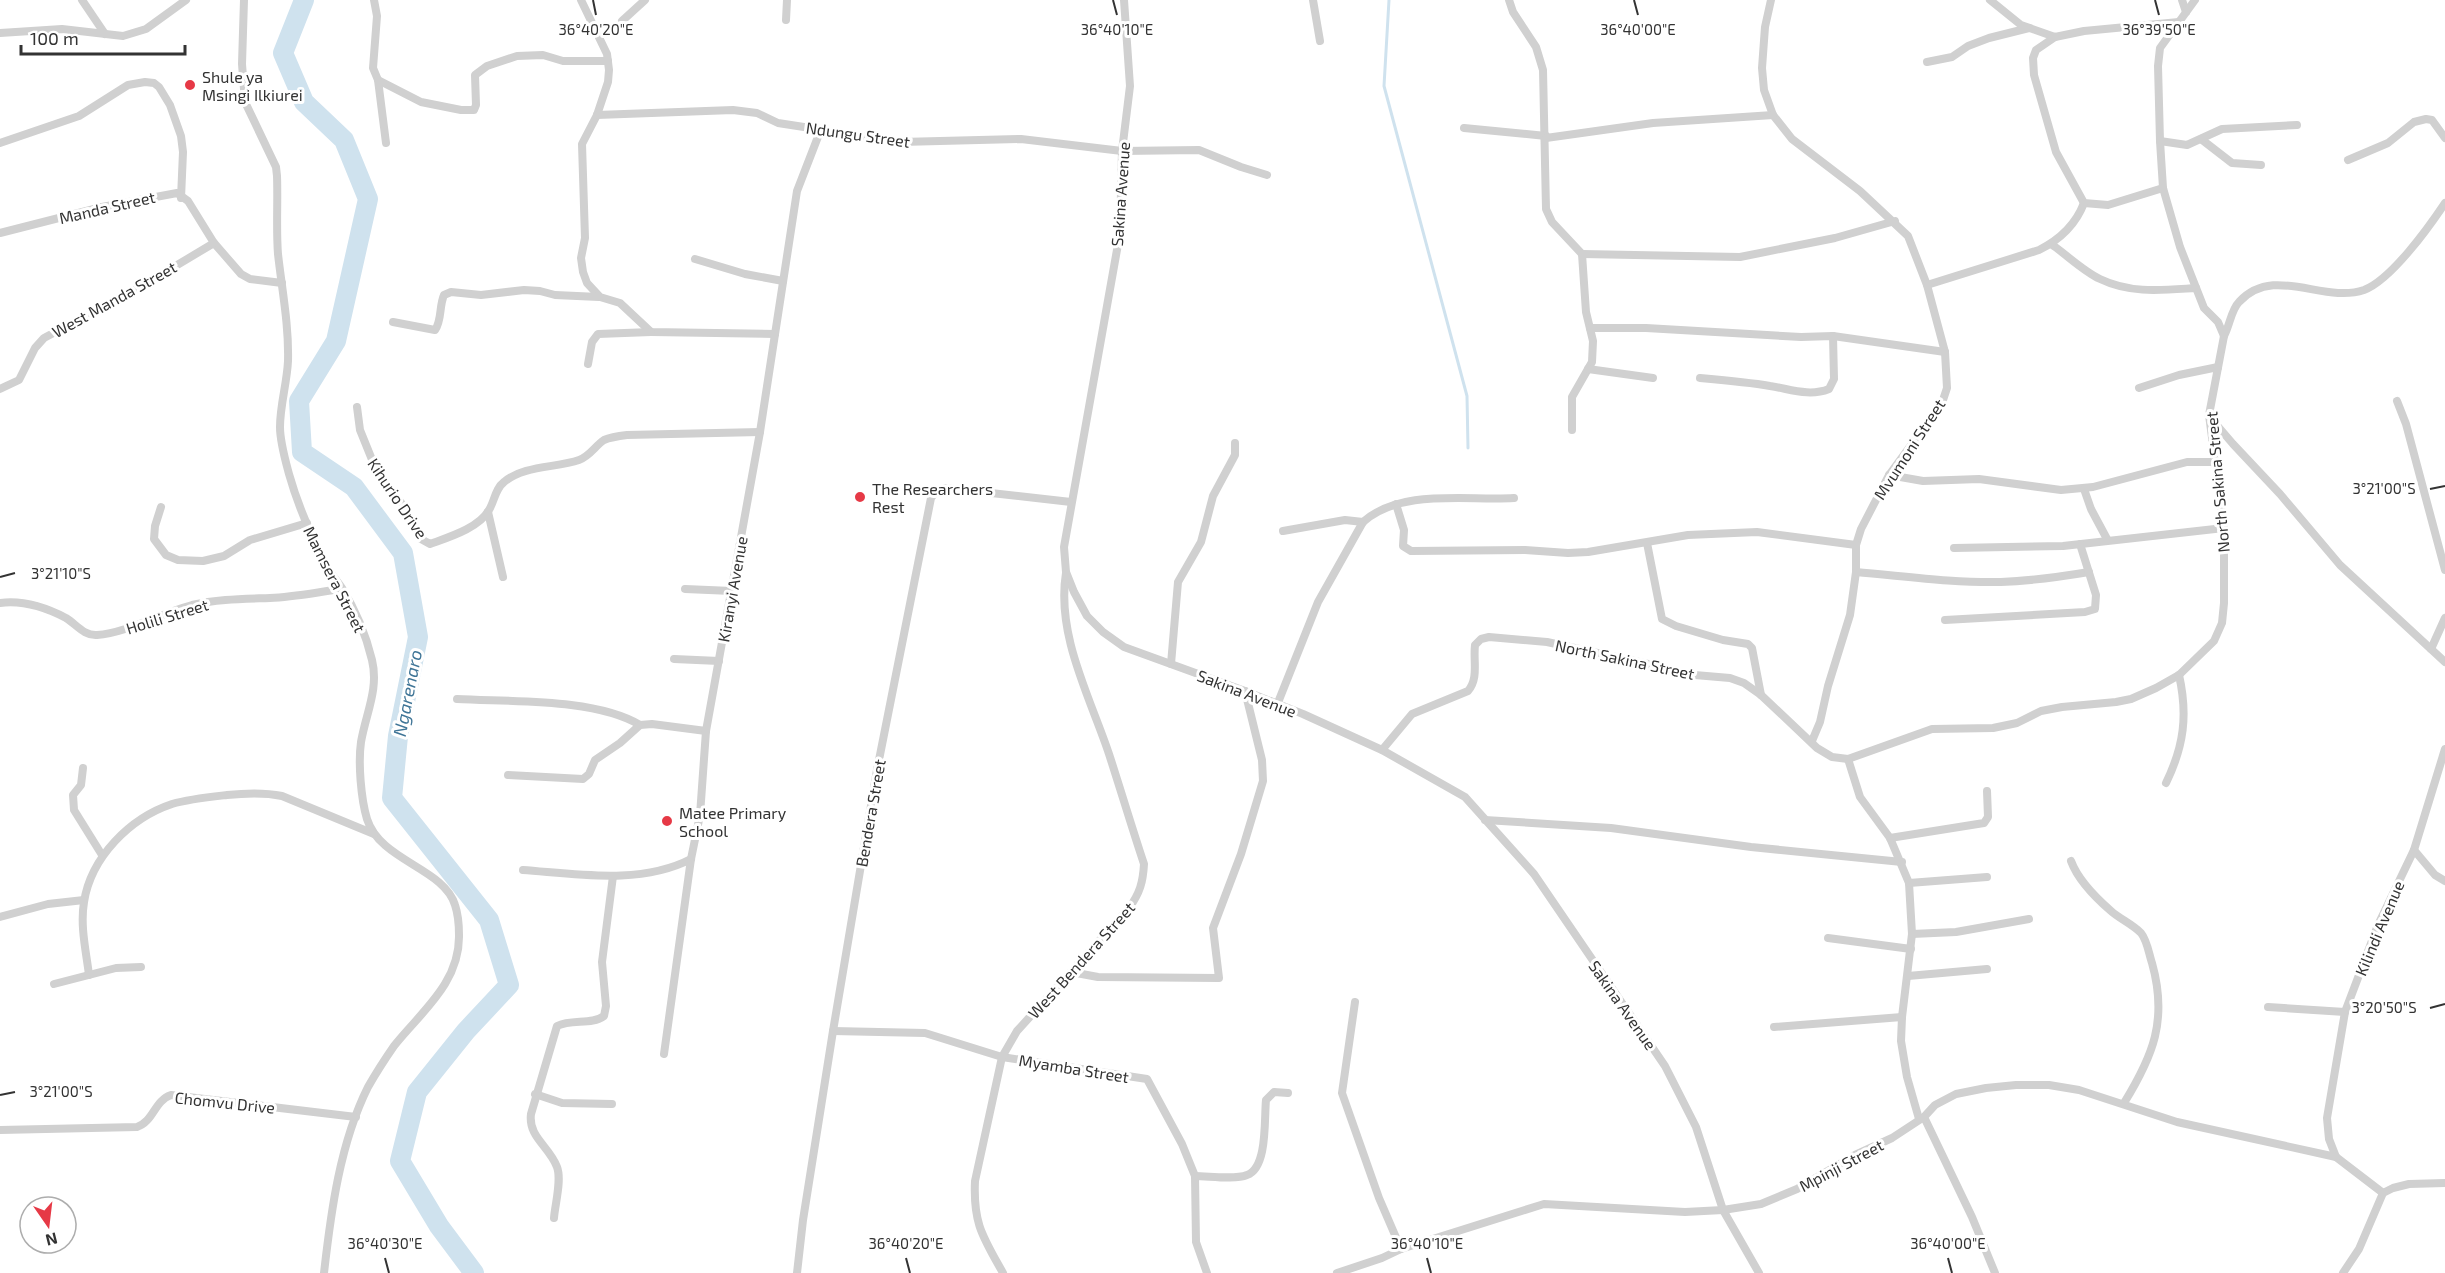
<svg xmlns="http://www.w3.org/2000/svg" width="2445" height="1273" viewBox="0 0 2445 1273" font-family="'Exo 2',sans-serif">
<rect width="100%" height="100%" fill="#fff"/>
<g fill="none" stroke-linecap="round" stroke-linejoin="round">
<path stroke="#cfe2ee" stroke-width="3" d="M1389,0l-5,86 83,310 1,52"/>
<path stroke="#cfe2ee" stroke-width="20" d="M304,0l-21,53 21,49 40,38 24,59 -32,142 -37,60 3,51 52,35 49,66 15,84 -20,99 -6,62 97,122 20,65 -43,46 -49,61 -17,69 39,65 35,47"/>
<g stroke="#d0d0d0" stroke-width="8">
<path d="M82,0l23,34"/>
<path d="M244,0l-2,64 3,38 31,65 1,9c1,26 -1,52 1,78 4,36 11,71 10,107 -1,22 -8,44 -8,66 0,15 5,32 9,47 9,32 23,64 39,94 4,7 9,13 14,20 13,21 24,47 30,72 7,29 -6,53 -11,82 -3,21 0,57 6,77 13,42 77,49 88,86 3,9 4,21 4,30 1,48 -38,77 -65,111 -9,13 -18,27 -26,41 -28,56 -37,124 -44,186"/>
<path d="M374,0l3,16 -4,52 5,12 43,22 40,8h13l2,-5 -1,-30 12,-9 30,-10 26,-1 20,6h45"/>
<path d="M581,0l26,54 2,16 -1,12 -11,33 -15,29 3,94 -4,20 2,14 4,11 13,14 20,6 31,29 124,2"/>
<path d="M1124,0l6,86 -8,65 -2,82 -56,314 2,25 8,20 13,24 16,16 21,15 121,44 58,23 79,36 83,47 69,77 131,192 31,61 27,83 36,63"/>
<path d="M1313,0l7,41"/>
<path d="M1509,0l4,12 23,35 7,23 3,139 6,13 30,32 4,58 7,29 -1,21 -20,35v33"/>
<path d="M1771,0l-6,27 -3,41 2,22 9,25 19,24 68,52 48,45 19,49 18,67 2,36 -5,15 -53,72 -28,54 -5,16v27l-6,43 -22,71 -8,36 -8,19"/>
<path d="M1990,0l31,25 34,12 29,-6 95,-9"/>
<path d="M2182,0l4,12"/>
<path d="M786,20l1,-20"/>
<path d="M622,21l23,-21"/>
<path d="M0,33l62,-4 61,7 23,-7 40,-29"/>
<path d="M2055,37l-19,13 -3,8 1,17 22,77 28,51 24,2 55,-17"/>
<path d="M1927,62l25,-5 16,-11 21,-8 40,-10"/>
<path d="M378,80l8,63"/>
<path d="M597,115l136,-5 24,3 21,10 123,19 120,-3 101,12 77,-1 42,17 26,8"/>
<path d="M1464,128l82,8"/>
<path d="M1546,138l107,-15 120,-8"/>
<path d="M2201,139l31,24 29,2"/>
<path d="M2160,141l27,4 35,-16 75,-4"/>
<path d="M0,143l79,-27 49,-31 17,-3 9,1 5,4 11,18 11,31 2,16 -2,46"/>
<path d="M2348,160l40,-17 26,-21 12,-3 6,1 13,18"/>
<path d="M0,233l102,-26 75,-14 11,8 26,42 27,31 9,5 32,4"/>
<path d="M2051,244c16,11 32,27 49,35 31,15 63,11 96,9"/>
<path d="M1582,254l158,3 95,-19 60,-17"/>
<path d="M695,259l50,15 38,7"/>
<path d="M1927,285l112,-35c20,-10 37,-26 45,-47"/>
<path d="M393,322l42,8c7,-9 4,-24 9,-35l7,-3 30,3 43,-5 16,1 15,4 44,2"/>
<path d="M1590,328h56l155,9 32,-1 112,16"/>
<path d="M2224,336c6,-11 7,-26 15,-34 35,-38 84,2 125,-12 27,-10 65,-63 81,-87"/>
<path d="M588,364l4,-22 6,-8 53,-2"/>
<path d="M1588,369l65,9"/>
<path d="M1700,378c23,2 47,4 70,8 20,3 39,11 59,3l5,-10 -1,-43"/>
<path d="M2139,388l40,-13 39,-8"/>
<path d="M0,389l19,-9 16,-32 9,-10 98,-52 72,-43"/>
<path d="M2397,401l9,23 39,146"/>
<path d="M357,407l3,23 17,42 25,32 19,35 9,5c19,-7 49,-16 59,-34 6,-10 6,-21 15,-28 20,-17 52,-14 75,-22 11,-4 16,-14 25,-20 7,-3 15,-4 23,-5l133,-3"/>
<path d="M2209,416l24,28 47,50 60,71 105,97"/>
<path d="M1889,475l34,6 56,-2 82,11 32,-3 94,-25h28"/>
<path d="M2084,489l7,20 16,30"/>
<path d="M1396,504l8,26 -1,16 8,5 114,-1 43,3 20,-1 100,-17 69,-3 99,13"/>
<path d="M161,507l-6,19 -1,13 12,16 12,5 25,1 21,-5 26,-16 57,-17"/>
<path d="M488,512l15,65"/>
<path d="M1283,531l62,-11 18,2"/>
<path d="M1647,543l15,76 14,7 47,14 25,4 4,4 9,47"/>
<path d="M1954,548l109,-2 161,-18"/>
<path d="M1856,572c48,4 96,11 145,10 29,-1 58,-5 88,-10"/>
<path d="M685,589l47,2"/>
<path d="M0,603c23,-3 45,4 66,15 10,6 18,18 31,17 29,-2 65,-22 95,-30 26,-6 51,-6 78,-7 24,-1 48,-6 72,-9"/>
<path d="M1945,620l140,-8 10,-3 1,-14 -16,-51"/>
<path d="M2431,649l14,-31"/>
<path d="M674,659l45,2"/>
<path d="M1171,664l7,-82 23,-40 12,-46 22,-41v-12"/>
<path d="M457,699c53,3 138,-1 183,26"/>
<path d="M1277,705l41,-103 45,-80c38,-34 104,-21 151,-24"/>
<path d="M1382,750l30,-36 56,-23c11,-13 5,-30 7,-46l6,-6 8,-2 58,5 101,22 35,10 47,4 14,5 17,12 56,53 15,9 16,2 84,-30 61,-1 24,-5 24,-12 21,-4 54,-5 15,-3 25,-11 23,-13 35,-34 8,-18 2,-20v-75l-15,-113 15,-79 -6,-14 -14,-14 -24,-61 -17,-59 -3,-47 -2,-75 2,-18 35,-48"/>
<path d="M1848,759l12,38 30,41 19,45 3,51 -10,83 -1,24 6,36 12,42"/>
<path d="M83,768l-2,17 -8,10 1,15 28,45"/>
<path d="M508,775l75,4 6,-5 6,-14 25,-17 20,-18 12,-1 54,7"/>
<path d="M2166,783c18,-37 22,-68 13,-108"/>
<path d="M1485,820l126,8 140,19 151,15"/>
<path d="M1890,838l94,-15 4,-6 -1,-26"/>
<path d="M2414,850l21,25 10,6"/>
<path d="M2071,861c7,19 25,37 40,50 9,8 21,13 30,22 6,7 8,21 11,30 16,57 1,93 -28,140"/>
<path d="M523,870c54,4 118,15 168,-11"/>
<path d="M1909,883l78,-6"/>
<path d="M0,917l48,-13 36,-4"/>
<path d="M1912,934l44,-2 73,-13"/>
<path d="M1828,938l83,11"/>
<path d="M1071,972l27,5 121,1 -6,-50 28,-74 22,-73 -1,-21 -17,-69"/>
<path d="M89,975c-3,-24 -9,-49 -5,-73 7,-45 46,-84 88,-98 17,-5 37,-7 55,-9 19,-2 36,-3 55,1l92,38"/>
<path d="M1908,976l79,-7"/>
<path d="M54,984l62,-16 25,-1"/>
<path d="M1355,1002l-13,91 37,105 22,51"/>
<path d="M2268,1007l77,5"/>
<path d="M1774,1027l128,-10"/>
<path d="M833,1031l92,2 77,24 145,22 35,65 13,32 1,66 11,31"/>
<path d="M664,1054l27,-195 9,-44 6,-84 54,-299 37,-241 24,-62"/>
<path d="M535,1094l27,9 50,1"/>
<path d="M1924,1117l48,100 23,56"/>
<path d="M0,1130l137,-3c17,-6 17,-26 34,-32l185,22"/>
<path d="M1195,1176c14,0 40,4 52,-1 21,-7 17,-57 19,-75l8,-8 14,1"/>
<path d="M2383,1193l-47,-36 -7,-18 -2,-21 18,-106 33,-87 36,-75 31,-101"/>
<path d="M554,1218c1,-14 8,-38 3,-51 -8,-21 -29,-30 -26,-53l26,-88c15,-7 35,-1 47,-10l2,-10 -4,-44 11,-86"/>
<path d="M797,1273l6,-53 30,-189 44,-261 54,-272 6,-8 9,-2 125,14"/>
<path d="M1003,1273c-20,-36 -30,-49 -28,-92l27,-124 15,-26 112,-123c11,-15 14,-26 15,-44 -12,-36 -23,-73 -35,-110 -19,-57 -53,-119 -43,-181"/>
<path d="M1337,1273l45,-15 19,-9 143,-45 141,8 38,-2 38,-6 36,-15 58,-34 37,-17 32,-21 11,-12 21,-11 30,-6 30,-3h33l30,5 98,32 159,35"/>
<path d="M2343,1273l16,-24 24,-56 10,-5 16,-4 36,-1"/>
</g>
</g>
<path fill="none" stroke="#333" stroke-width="2" d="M593,0l3,15M1113,0l4,15M1634,0l4,15M2155,0l4,15M2430,489l15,-3M0,577l15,-4M2430,1008l15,-4M0,1095l15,-3M385,1258l4,15M906,1258l4,15M1427,1258l4,15M1948,1258l4,15"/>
<g fill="#e63946" stroke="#fff" stroke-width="2">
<circle cx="190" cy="85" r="6"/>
<circle cx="860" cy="497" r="6"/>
<circle cx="667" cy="821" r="6"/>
</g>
<g text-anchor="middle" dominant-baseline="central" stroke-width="6" stroke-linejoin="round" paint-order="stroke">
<g font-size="16" fill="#333" stroke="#fff" text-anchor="start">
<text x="202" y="76">Shule ya<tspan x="202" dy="18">Msingi Ilkiurei</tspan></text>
<text x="872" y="488">The Researchers<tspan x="872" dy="18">Rest</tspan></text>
<text x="679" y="812">Matee Primary<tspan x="679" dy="18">School</tspan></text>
</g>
<g font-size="16" fill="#333" stroke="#fff">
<text transform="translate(858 134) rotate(8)">Ndungu Street</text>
<text transform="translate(1120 194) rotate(-86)">Sakina Avenue</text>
<text transform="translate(107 207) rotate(-13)">Manda Street</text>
<text transform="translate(114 299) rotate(-29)">West Manda Street</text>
<text transform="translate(1909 449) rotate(-57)">Mvumoni Street</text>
<text transform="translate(2217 482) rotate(-95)">North Sakina Street</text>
<text transform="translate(398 498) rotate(56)">Kihurio Drive</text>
<text transform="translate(335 579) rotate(63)">Mamsera Street</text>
<text transform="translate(732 589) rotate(-80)">Kiranyi Avenue</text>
<text transform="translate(167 616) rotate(-17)">Holili Street</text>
<text transform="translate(1625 659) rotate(12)">North Sakina Street</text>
<text transform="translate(1247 693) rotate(21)">Sakina Avenue</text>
<text transform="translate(870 813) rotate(-80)">Bendera Street</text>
<text transform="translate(2379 928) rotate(-67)">Kilindi Avenue</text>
<text transform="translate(1081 960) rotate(-48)">West Bendera Street</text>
<text transform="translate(1623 1005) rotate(55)">Sakina Avenue</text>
<text transform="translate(1074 1068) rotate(9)">Myamba Street</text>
<text transform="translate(225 1102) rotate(6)">Chomvu Drive</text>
<text transform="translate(1841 1165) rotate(-28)">Mpinji Street</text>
</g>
<g font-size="18" font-style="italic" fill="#3f7597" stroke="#fff">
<text transform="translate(407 693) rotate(-79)">Ngarenaro</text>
</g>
</g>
<g font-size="15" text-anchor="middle" fill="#333" stroke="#fff" stroke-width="6" stroke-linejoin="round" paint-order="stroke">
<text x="596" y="35">36°40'20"E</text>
<text x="1117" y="35">36°40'10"E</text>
<text x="1638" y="35">36°40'00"E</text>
<text x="2159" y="35">36°39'50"E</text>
<text x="2384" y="494">3°21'00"S</text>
<text x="61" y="579">3°21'10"S</text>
<text x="2384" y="1013">3°20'50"S</text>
<text x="61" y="1097">3°21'00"S</text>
<text x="385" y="1249">36°40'30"E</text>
<text x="906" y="1249">36°40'20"E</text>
<text x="1427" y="1249">36°40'10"E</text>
<text x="1948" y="1249">36°40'00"E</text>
</g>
<g transform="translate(48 1225) rotate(166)"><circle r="28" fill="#ffffff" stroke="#adadad" stroke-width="1.5"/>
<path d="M0-4.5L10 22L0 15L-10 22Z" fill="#e63946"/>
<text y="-9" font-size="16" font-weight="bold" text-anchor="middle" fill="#333333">N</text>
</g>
<path d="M21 45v9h164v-9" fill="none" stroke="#333333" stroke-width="3"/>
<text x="30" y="45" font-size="18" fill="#333333" stroke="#ffffff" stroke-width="4.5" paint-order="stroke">100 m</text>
</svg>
